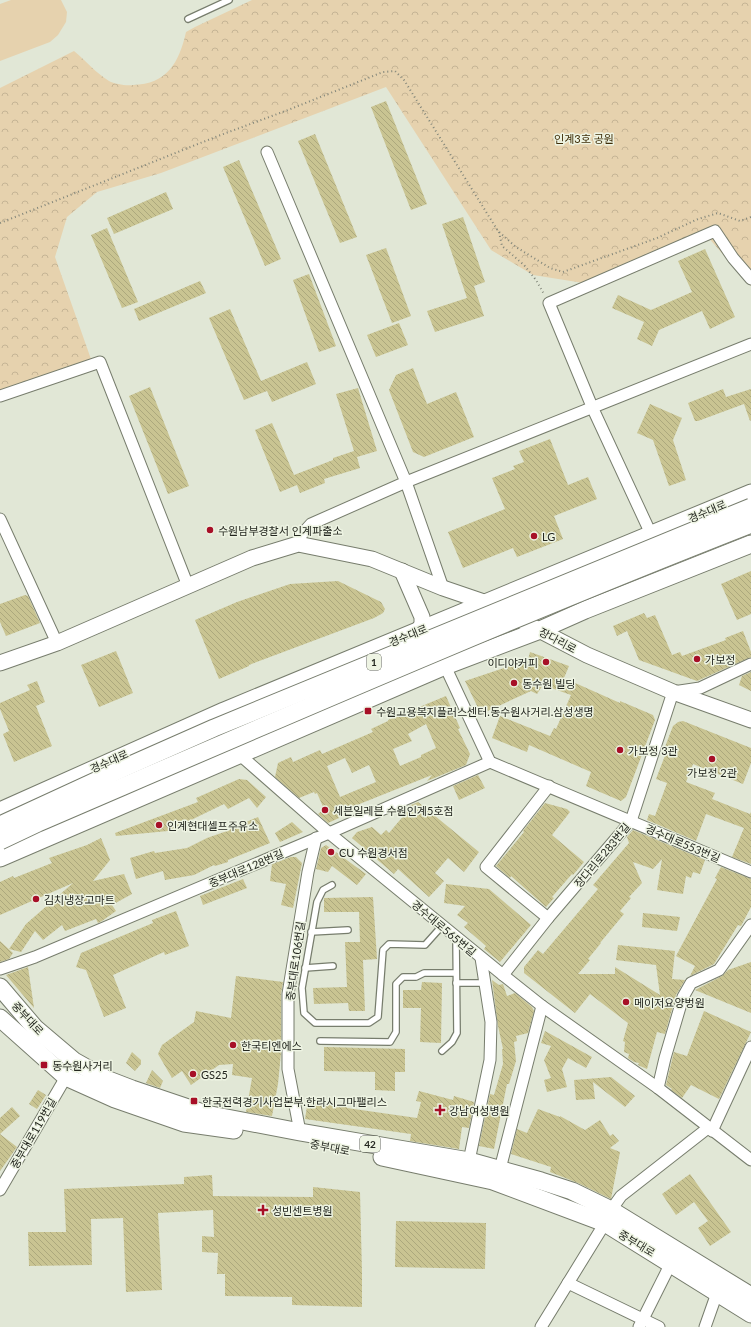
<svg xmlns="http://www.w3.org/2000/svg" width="751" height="1327" viewBox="0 0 751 1327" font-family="Lato,'Noto Sans KR',sans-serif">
<defs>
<pattern id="park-crowns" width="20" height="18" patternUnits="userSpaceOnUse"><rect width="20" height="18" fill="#e6d2ae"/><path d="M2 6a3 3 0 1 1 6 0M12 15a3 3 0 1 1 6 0" fill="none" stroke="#c5b495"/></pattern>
<pattern id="building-back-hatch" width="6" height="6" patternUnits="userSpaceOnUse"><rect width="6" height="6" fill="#c9c492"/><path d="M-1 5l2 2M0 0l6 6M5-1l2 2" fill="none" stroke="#aca87d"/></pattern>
</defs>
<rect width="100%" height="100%" fill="#e1e7d6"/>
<path fill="url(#park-crowns)" d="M252,0h499v286l-45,-51 -110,50 -63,-10 -42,-25 -105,-163 -225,86 -64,19 -30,25 -12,40 37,105 -92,28v-302l74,-37c12,10 22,22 35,30 6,3 17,5 24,4 34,-1 46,-22 53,-53l9,-5z"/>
<path fill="#e6d2ae" d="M11,0h50l6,12 -1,10 -8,13 -8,7 -50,19v-57z"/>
<g fill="url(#building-back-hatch)" fill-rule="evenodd">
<path d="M386,101l41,103 -16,6 -40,-103z"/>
<path d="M315,134l42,103 -17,6 -42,-102z"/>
<path d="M239,160l42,99 -16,7 -42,-99z"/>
<path d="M166,192l7,17 -59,25 -7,-16z"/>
<path d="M463,217l22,65 -11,4 10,30 -49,16 -8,-21 40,-13 -25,-74z"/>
<path d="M107,228l31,74 -16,6 -31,-73z"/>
<path d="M386,248l25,68 -19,7 -26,-68z"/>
<path d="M705,249l30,68 -25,12 -8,-18 -43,19 -7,16 -15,-7 7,-17 -32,-14 6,-13 33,15 41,-18 -14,-31z"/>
<path d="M309,274l27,72 -17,6 -26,-72z"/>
<path d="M200,281l6,12 -67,28 -5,-12z"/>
<path d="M230,309l31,72 46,-19 9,22 -44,18 -5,-11 -23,9 -35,-82z"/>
<path d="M399,323l9,22 -32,12 -9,-22z"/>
<path d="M413,368l14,36 29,-12 18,45 -50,20 -11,-5 -24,-62 7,-15z"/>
<path d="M150,387l39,99 -21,8 -39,-98z"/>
<path d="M358,388l19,63 -20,6 3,11 -36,11 1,4 -25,10 -3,-8 -17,7 -25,-62 17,-7 22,52 39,-15v-2l21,-7 -18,-57z"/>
<path d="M723,389l3,8 25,-8v31l-1,1 -6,-17 -46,17h-3l-7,-18z"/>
<path d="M650,404l32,14 -9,22 13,40 -17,6 -16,-46 -16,-7z"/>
<path d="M550,439l18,46 20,-8 9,22 -43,17 9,23 -46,18 -4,-9 -50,20 -15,-36 57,-23 -13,-31 23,-9 -2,-3 11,-4 -5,-11z"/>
<path d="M751,571v43l-14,6 -16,-36z"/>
<path d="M338,581l43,21 4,7 -2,4 -9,5 -125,47v1l-30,13 -24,-59 42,-18 53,-18z"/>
<path d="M25,595l3,1 12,27 -34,13 -6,-14v-18z"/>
<path d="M644,613l3,5 8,-3 17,40 8,-3 2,4 44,-16 -1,-2 18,-7 8,21v5l-54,24 -58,-21 -12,-29 -10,5 -4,-10z"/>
<path d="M116,651l17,42 -34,14 -18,-42z"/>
<path d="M530,652l39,14 -5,12 56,25v-2l33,14 2,5 -29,77 -5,4 -35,-15 5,-14 -62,-27 -2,7 -35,-14 8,-22 50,20 4,-8 2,1 15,-34 -28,-10 -6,9 -6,-3 -50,23 -16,-33 63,-21z"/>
<path d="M751,672v19l-12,-6 3,-9z"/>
<path d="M37,681l8,21 -9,4 16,40 -38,16 -11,-28 6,-3 -9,-22v-6l30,-13 -3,-5z"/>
<path d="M446,696l14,32 -2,1 12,25 -4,11 -39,16 5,-6 -95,38 2,5 -11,5 -10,-9 6,-5 -7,-16 -2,1 -1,-2 -15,6 -24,-21 3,-14 13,-6 2,5 27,-12 2,4 51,-22 -2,-3 17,-8v-1zM426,724l10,24 -15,7v2l-21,9 -7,-17 19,-8 -4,-7zM345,758l7,15 17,-8 7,17 -36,15 -13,-31z"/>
<path d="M683,721l68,27v15l-8,21 -50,-20 -7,18 29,11 -3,6 38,15 1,-2v52l-19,-7 12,-29 -38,-14 -10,27 -49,-21 2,-6 6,2 12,-33 -11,-4 10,-26 -3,-1 10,-26 5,-4z"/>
<path d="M478,775l7,13 -26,12 -6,-14z"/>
<path d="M239,779l8,1 19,17 -9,11 -8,-10 -21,11 -4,-5 -33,16 1,5 -14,5 -62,6 -1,-3 83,-31 -2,-4z"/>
<path d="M418,802l61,50 -15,20 -16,-14 -13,15 9,8 -15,16 -31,-28 -4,5 -42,-36 5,-6 15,-5 9,8 5,-5 3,3 16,-19 -3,-2 4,-5z"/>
<path d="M545,803l22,6 3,3 -18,23 32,27 -11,13 -1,-1 -20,23 2,1 -8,9 -35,-31 -1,2 -14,-12 28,-34 -1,-1z"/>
<path d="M258,817l12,26 -42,17v2l-13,4 -1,-1 -20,10 -29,5 -2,-9 -27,8 -6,-21 24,-7 1,2 32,-5 20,-10 23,-8v-1z"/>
<path d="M292,822l11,10 -23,10 -5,-9z"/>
<path d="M633,830l72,30 -5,14 -7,-2 -2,6 -5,-2 -3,18 -26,-4 5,-31 -9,10 -20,-7 9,21 -13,14 2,1 -11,13 4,3 -24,29h1l-13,16 2,1 -12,14h37v-7l45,28 -4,-30 -40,-5 2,-15 57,6 -3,28 13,1 -9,15 -11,39 -8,-2 -10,37 -7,-3 -2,-1 1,-2 -5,-1 -6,-4 1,-4 -5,-2 1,-10 -2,-1 5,-18 -38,-29 -15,19 -51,-40v-6l14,-17 5,4 55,-65 -5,-4 36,-42 -2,-6z"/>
<path d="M101,838l9,22 -17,21 31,-7 8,20 -20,11 4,6 -14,10 -4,2 -2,-4 -31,12 -3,-6 -19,15 -8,-9 -14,21 -12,-3 17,-25 47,-41 -73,32v-33l13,-6 1,2 38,-15 -3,-5 38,-13z"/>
<path d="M326,845l40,29 -9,11 -25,-19 -4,6 -12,-3 5,-21z"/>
<path d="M291,857h5l6,6 -9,45 -12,-3 5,-21 -16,-3 2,-17z"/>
<path d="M721,867l30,12v28l-10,19 -3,-1 -24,39 -24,12 5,-10 -19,-10 41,-77 -2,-1z"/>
<path d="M243,879l4,9 -44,17 -3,-9z"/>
<path d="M446,884l43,5 42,36 -31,37 -16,-13 2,-3 -22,-19 4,-4 -11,-8 8,-9 -21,-3z"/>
<path d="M373,897l4,62 -14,1 2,51h-16l-1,-8 -34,1 -1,-16 34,-1 -2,-45h15l-1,-30h-35v-14z"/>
<path d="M176,911l13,35 -24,9 -1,-3 -51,23 13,33 -22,9 -18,-47 -10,-3 5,-14 72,-30 -1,-3z"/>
<path d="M643,913l37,4 -3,14 -35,-4z"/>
<path d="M0,941l13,12 -4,6 -9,3z"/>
<path d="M751,962v51l-56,-23 27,-14 6,-6z"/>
<path d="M28,967l6,41 -28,-33z"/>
<path d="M236,976l47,6 -2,12v59l-3,31 -6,32 -26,-4 6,-34 -20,-3 1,-11 -14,1 -28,20 -9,-14 -10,7 -14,-24 4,-9 32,-23 2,-11 35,7z"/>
<path d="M492,980l7,5 4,-1 4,12 8,-3 17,14 2,4 -6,22 -12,3 1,5 -3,1 2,19 -7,23h-2l-13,65 -15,-3 11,-52 4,1 9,-31 -1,-15h1l-5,-23z"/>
<path d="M422,982l20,1 -1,60 -21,-1 1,-34h-18v-18h18z"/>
<path d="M704,1011l47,21 -32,67 -28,-14 -9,13 -11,-8 1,-1 -6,-4 6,-25 2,-8 13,4z"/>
<path d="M545,1031l47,26 -6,11 -18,-10 -6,11 5,18 -20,5 -3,-12 7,-2 -7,-18 7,-14 -10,-3z"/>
<path d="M324,1047l81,2v23h-10v19l-20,-1v-18l-51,-1z"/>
<path d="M132,1052l9,8v4l-6,7 -9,-8z"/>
<path d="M152,1070l11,11 -3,7 -14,-5z"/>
<path d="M611,1077l24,19 -10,11 -32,-25 2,17 -19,1 -2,-20z"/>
<path d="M38,1090l8,5 -9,14 -8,-5z"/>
<path d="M419,1091l34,9 1,-4 20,6 -5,26 -7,-1 -3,22 -49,-8 1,-7 -106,-15 3,-19 39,6v2l70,10 4,-16 -5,-1z"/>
<path d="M12,1107l8,9 -20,18 17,13 -17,24v-53z"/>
<path d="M538,1109l22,8v-1l25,14 15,-10 10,16 3,-2 6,7 -9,7 10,4 -9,47 -33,-16 -28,-11 1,-5 -40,-13 6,-25 10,4z"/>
<path d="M690,1174l41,58 -21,14 -12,-18 10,-7 -14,-19 -18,13 -14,-21z"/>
<path d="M212,1175l1,21 100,1v-10l47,5 2,81v34l-70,-2v-8l-67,-1v-22h-8l1,-21 -16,-1v-16l12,1 -1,-27 -55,3 4,77 -36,2 -3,-74 -32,1 1,46 -63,1 -1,-34h38l-2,-43 120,-5v-7z"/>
<path d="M396,1221l90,2 -1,46 -90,-2z"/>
</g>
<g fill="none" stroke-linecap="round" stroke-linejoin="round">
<g stroke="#777d6d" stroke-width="8">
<g id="lane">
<path d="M188,19l41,-19"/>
<path d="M332,885l-9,5 -6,12 -15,86 2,25 11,10h54l9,-6 5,-67 6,-6 36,1 17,-19"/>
<path d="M311,932l37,-2"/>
<path d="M305,968l28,-2"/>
<path d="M456,983h29"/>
<path d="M320,1041l70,1 6,-10v-48l7,-7h13l8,-4h32"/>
<path d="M442,1051l10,-9 5,-9 -1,-95"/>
</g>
</g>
<g stroke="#777d6d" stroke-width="13">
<g id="street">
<path d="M267,152l139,330 37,106"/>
<path d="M0,396l100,-34 88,224"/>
<path d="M0,519l57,124"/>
<path d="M651,534l-58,-125 -44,-106 166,-72 18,27 18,21"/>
<path d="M298,544l4,-10 9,-10 95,-42 345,-138"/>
<path d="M445,666l45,96 261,110"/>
<path d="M240,755l89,78 174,142 39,31 116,82 93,72"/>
<path d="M548,918l-62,-51 63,-81"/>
<path d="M0,969l35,-12 294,-124 161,-71"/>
<path d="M503,975l45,-57 83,-97 42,-129 27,-4 51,-24"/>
<path d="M658,1088l7,-30 18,-61 8,-14 28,-13 32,-45"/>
<path d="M712,1131l39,-84"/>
<path d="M300,1132l-12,-63v-75l20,-122 8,-34"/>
<path d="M469,1161l21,-101 1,-38 -10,-64"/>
<path d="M500,1169l42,-163"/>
<path d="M0,1190l66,-113"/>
<path d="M611,1210l10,-14 87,-68"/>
<path d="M568,1283l91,44"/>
<path d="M541,1327l64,-104"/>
<path d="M639,1327l32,-64"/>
<path d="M705,1327l12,-34"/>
</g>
</g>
<g stroke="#777d6d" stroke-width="17">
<g id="secondary">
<path d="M402,571l20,46v7l-4,7"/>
<path d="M0,663l57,-20 195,-85 46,-14 74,15 71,29 44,15 100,52 86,37 78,28"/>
</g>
</g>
<g stroke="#777d6d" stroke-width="19">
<g id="primary">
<path d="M0,811l224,-100 527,-218"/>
<path d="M0,858l445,-192 95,-36 45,-20 166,-66"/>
<path d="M0,987l35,41 39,33 32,18 26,10 74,25 94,18 169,29 72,20 31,10 39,19 140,86"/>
<path d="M0,1018l66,59 49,22 69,24 50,7"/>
<path d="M382,1157l111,24 112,42 146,91"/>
</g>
</g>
<g stroke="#818579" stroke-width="2" stroke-dasharray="1 3" stroke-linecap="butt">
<path d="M0,223l218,-87 70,-26 95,-38 12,-1 9,9 94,151 18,16 34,21 13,4 94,-34 41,-19 20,-6 22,8 11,-4"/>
<path d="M499,232l3,14 22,19 12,15 8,14"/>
</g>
<use href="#lane" stroke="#fff" stroke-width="5.5"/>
<use href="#street" stroke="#fff" stroke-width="11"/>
<use href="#secondary" stroke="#fff" stroke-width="15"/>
<use href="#primary" stroke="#fff" stroke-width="17"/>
<g stroke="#777d6d" stroke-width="19" stroke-linecap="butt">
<g id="primary-bridge">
<path d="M0,825l126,-58 88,-39 537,-221"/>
<path d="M0,841l38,-18c237,-102 473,-205 713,-299"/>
</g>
</g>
<use href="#primary-bridge" stroke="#fff" stroke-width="17"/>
</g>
<g fill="#a70f27" stroke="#eef4e3" stroke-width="1.5">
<circle cx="210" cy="530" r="4"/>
<circle cx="534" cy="536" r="4"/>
<circle cx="697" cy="659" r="4"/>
<circle cx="546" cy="662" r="4"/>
<circle cx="514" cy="683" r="4"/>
<rect x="364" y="707" width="8" height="8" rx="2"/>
<circle cx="620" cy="750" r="4"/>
<circle cx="712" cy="759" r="4"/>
<circle cx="325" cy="810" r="4"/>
<circle cx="159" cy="825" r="4"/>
<circle cx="331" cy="852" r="4"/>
<circle cx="36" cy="899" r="4"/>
<circle cx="626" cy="1002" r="4"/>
<circle cx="233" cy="1045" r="4"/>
<rect x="40" y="1061" width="8" height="8" rx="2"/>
<circle cx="193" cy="1074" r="4"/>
<rect x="190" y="1097" width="8" height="8" rx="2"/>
<path d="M438 1104h4v4h4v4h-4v4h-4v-4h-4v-4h4z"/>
<path d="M261 1204h4v4h4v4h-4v4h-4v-4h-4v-4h4z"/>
</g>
<g text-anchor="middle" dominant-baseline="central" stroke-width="3" stroke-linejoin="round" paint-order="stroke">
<g fill="#eef4e3" stroke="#60645a" stroke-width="1">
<rect x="367" y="654" width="14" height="16" rx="3"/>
<rect x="360" y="1136" width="20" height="16" rx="3"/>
</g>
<g font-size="10" font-weight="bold" fill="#23261f">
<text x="374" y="662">1</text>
<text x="370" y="1144">42</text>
</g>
<g font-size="11" fill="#3f2d07" stroke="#eef4e3">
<text x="584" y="138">인계3호 공원</text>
</g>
<g font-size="11" fill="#23261f" stroke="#eef4e3">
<text transform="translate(707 511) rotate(-23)">경수대로</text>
<text transform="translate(408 635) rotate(-22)">경수대로</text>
<text transform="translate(558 640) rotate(28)">장다리로</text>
<text transform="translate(109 761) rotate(-24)">경수대로</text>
<text transform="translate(683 843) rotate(23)">경수대로553번길</text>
<text transform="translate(602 855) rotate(-50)">장다리로283번길</text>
<text transform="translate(246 868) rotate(-23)">중부대로128번길</text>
<text transform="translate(444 928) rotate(40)">경수대로565번길</text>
<text transform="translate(295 961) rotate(-82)">중부대로106번길</text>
<text transform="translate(28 1018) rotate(47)">중부대로</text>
<text transform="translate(33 1133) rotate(-60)">중부대로119번길</text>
<text transform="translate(330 1147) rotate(11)">중부대로</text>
<text transform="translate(637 1243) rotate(31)">중부대로</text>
</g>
<g font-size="11" fill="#23261f" stroke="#eef4e3" text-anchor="start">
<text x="218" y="530">수원남부경찰서 인계파출소</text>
<text x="542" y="536">LG</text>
<text x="705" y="659">가보정</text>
<text x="538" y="662" text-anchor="end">이디야커피</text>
<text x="522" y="683">동수원 빌딩</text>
<text x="376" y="711">수원고용복지플러스센터.동수원사거리.삼성생명</text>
<text x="628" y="750">가보정 3관</text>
<text x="712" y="772" text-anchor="middle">가보정 2관</text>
<text x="333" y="810">세븐일레븐 수원인계5호점</text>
<text x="167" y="825">인계현대셀프주유소</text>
<text x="339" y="852">CU 수원경서점</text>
<text x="44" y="899">김치냉장고마트</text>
<text x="634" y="1002">메이저요양벙원</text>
<text x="241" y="1045">한국티엔에스</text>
<text x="52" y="1065">동수원사거리</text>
<text x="201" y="1074">GS25</text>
<text x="202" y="1101">한국전력경기사업본부.한라시그마팰리스</text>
<text x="449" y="1110">강남여성병원</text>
<text x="272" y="1210">성빈센트병원</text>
</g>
</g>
</svg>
